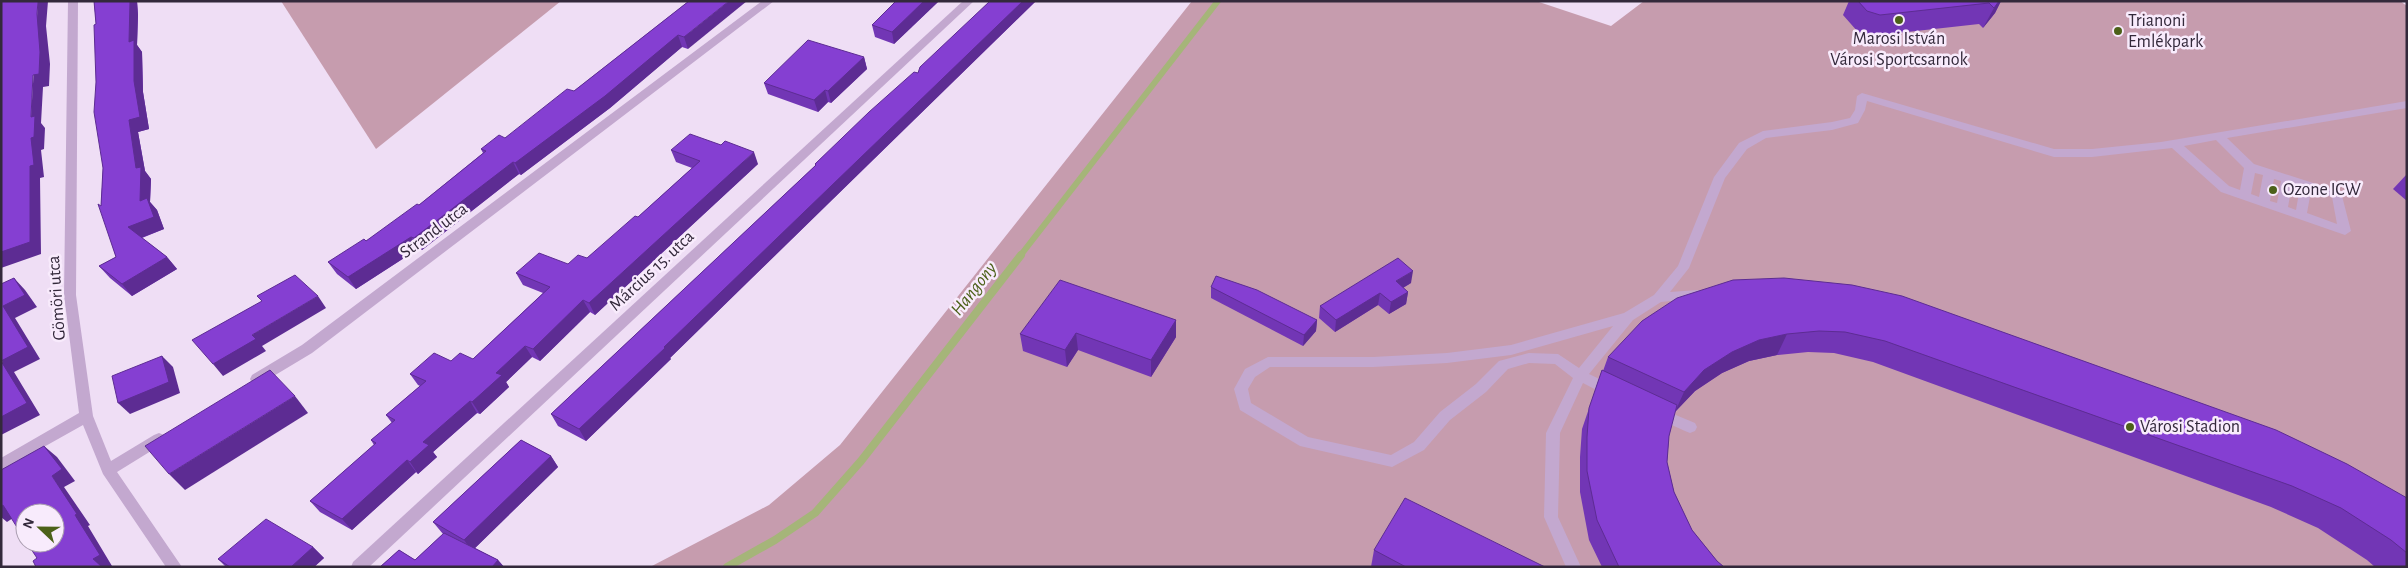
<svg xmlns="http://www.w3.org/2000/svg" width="2408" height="568" viewBox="0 0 2408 568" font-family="'Alegreya Sans',sans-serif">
<rect width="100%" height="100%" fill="#efdef5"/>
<g fill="#c69cae">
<path d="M281,1h280l-185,148z"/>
<path d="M1192,1h344l75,25 33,-25h756l7,5v561h-1757l119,-62 71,-60z"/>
</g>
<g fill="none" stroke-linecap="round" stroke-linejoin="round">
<path stroke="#a5b579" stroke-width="6" d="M1020,256l198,-255"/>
<path stroke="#a5b579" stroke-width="8" d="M727,567l48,-27 40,-27 46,-52 160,-206"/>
<g fill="#c3a8cf" fill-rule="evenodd">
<path d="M1862,93l192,56h38l69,-7 246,-41v7l-180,30 27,26 87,28 10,39 -6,4 -124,-43 -49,-44 -80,9h-38l-187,-56 -2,9 -7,13 -26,7 -66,8 -19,11 -22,29 -36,90 -19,24 28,-2 6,5 -2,3 -41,4 -28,18 -44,54 27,13 2,4 -2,4h-10l-23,-12 -23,50 -2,84 23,50h-15l-22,-50 2,-84 27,-55 -18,-14 -26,-1 -21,6 -22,23 -36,28 -26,30 -32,17 -92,-21 -60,-36 -6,-21 11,-20 23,-12h105l74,-4 64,-8 113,-32 30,-18 24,-29 36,-89 25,-34 24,-12 69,-9 18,-4 5,-8 2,-14zM2216,140l28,28 -4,22 -11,-4 -45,-40zM2255,173l8,2 -4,22 -8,-3zM2274,179l7,2 -4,22 -7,-2zM2292,185l8,2 -4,23 -8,-3zM2311,191l21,6 5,27 -30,-11zM1613,326l-34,42 -21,-14 -29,-1 -30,8 -23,23 -36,28 -26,30 -23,13 -83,-18 -57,-34 -3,-14 7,-12 15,-10h103l74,-4 64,-8z"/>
<path d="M1659,408l36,15 2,4 -2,4 -5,2 -5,-2 -31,-14 -2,-4 2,-4z"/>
</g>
<g fill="#c3a8cf" fill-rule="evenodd">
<path d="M68,1h10l-2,294 17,121 18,45 43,-26 5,-2 5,2 2,4 -2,4 -47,29 65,95h-16l-63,-93 -20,-49 -82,46v-13l78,-45 -15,-118z"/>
<path d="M762,1h12l-462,352 -50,30h-10l-2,-4 2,-4 50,-30z"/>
<path d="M963,1h11l-605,566h-18l2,-5z"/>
</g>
</g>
<g fill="#7236b5">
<path d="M94,1h43l1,14 -1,30 5,7 1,40 6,37 -11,3 7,39 6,8 -1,23 7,8 7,19 -22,9 25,19 10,12 -45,27 -22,-18 -11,-12 17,-9 -15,-51 2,-38 -7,-86v-58z"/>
<path d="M689,1l-1,48 -6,-2 -72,61 -89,67 -2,-1 -97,76 -4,-1 -62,40 -19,-15 -9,-12 38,-21 53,-36 64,-52 -2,-4 24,-11 69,-47z"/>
<path d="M896,1h43l-45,43 -19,-7 -3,-12z"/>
<path d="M990,1h46l-366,357 1,1 -85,82 -28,-15 -7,-12 264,-248v-2l103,-91z"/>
<path d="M1849,1h152l-6,12 -12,15 -4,-4 -108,12 -13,-4 -15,-17z"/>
<path d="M864,57l3,12 -36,34 -3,-1 -10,10 -50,-18 -4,-11z"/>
<path d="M671,150l87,14 -163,151 -5,-3 -50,49 -8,-4 -26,25 3,5 -29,27 -3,-1 -44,39 4,5 -19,17 -2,-2 -64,58 -32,-18 -10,-11 64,-56 -3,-5 21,-17 -6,-8 34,-29 -2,-1 -8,-11 41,-13 22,-2 70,-66 -20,-8 -7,-12 52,-9 19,-6 51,-41 54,-49 -16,-6z"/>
<path d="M2407,174v27l-14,-12z"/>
<path d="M1733,280l674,218v69h-32l-8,-7 -49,-32 -47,-21 -398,-145 -39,-9 -26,-1 -31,3 -28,6 -27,12 -27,18 -20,21 -6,24 -2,26 7,30 18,38 25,31 7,6h-122l-13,-27 -9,-48v-35l2,-28 20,-59 1,1 5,-14z"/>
<path d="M1411,283l-8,5 5,4 -2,12 -17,10 -11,-9 -43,27 -16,-14 1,-12z"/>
<path d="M1211,287l106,33 -1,11 -13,15 -92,-48z"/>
<path d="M1176,320v17l-25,40 -73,-27 -11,17 -44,-16 -3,-17z"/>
<path d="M521,440l30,16 7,11 -83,81 23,12 6,7h-124l19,-17 16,10 28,-26 -10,-12z"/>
<path d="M313,547l11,11 -10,9h-88l-8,-8z"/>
<path d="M1374,550l171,17h-174z"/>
</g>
<g fill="#5d2c93">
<path d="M38,1h10l-2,25 4,38 -1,22 -6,1 -2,36 4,5 -1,21 -3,1 3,27 -4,1 1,76 -40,14v-16l29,-86 1,-49z"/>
<path d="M130,1h7l1,14 -1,30 5,7 1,40 6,37 -11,3 7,39 6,8 -1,23 7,8 7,19 -26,10 -10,-12 12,-26 -4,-33 -7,-48 5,-39 -5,-39z"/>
<path d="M729,1h18l-59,48 -4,-12z"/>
<path d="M924,1h15l-45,43 -2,-12z"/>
<path d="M1023,1h13l-366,357 1,1 -85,82 -7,-12 85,-82z"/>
<path d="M1999,1h2l-6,12 -12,15 11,-20z"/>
<path d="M678,35l4,12 -72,61 -89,67 -6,-12z"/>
<path d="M864,57l3,12 -36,34 -3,-12z"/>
<path d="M825,90l3,12 -10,10 -4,-12z"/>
<path d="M754,152l4,12 -163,151 -6,-12z"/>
<path d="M513,162l6,12 -97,76 -8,-12z"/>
<path d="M411,237l7,12 -62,40 -8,-12z"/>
<path d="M167,257l10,12 -45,27 -10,-12z"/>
<path d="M1413,271l-2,12 -17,10 2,-12z"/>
<path d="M14,278l11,12 12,17 -22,11 25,41 -26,13 26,43 -39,20 2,-129z"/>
<path d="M1408,292l-2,12 -17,10 2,-12z"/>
<path d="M1380,293l-2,12 -43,27 1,-12z"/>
<path d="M318,296l8,12 -64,38 4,5 -43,25 -10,-12 39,-29z"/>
<path d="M583,300l7,12 -50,49 -7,-12z"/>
<path d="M1176,320v17l-25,40v-17z"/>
<path d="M1317,320l-1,11 -13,15 1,-11z"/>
<path d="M1076,333l2,17 -11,17 -2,-17z"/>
<path d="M1787,334l-10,21 -28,6 -27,12 -27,18 -20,21 9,-20 20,-22 28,-18 27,-12z"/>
<path d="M525,346l7,11 -26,25 3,5 -29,27 -8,-12 24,-29z"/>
<path d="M162,356l11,11 7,26 -50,21 -12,-11z"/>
<path d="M295,396l13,17 -123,77 -16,-16z"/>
<path d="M470,401l7,12 -44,39 4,5 -19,17 -8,-12 13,-20z"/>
<path d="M44,446l13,11 18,24 -11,6 26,38 -2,1 24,40v1h-11l-8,-8 -18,-44 -23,-39z"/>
<path d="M551,456l7,11 -86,84 -8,-11z"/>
<path d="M407,460l9,12 -64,58 -10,-11z"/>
<path d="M3,505l13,11 -9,6 -6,-5v-11z"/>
<path d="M313,547l11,11 -10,9h-23z"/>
<path d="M498,560l6,7h-12z"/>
</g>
<g fill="#853fd2" stroke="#5d2c93">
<path d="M1,1h37l-1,13 3,38 -1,22 -6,1 -2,42 4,-1 -1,21 -3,1 3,27 -4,1v76l-29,10z"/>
<path d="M94,1h36l-1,41 5,-2v41l6,36 -11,3 7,48 5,-1 -1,34 7,-3 7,19 -26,10 39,30 -45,27 -23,-18 17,-9 -18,-53 3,2 2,-38 -9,-56 2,-30 -2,-57 2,-1z"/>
<path d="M689,1h40l-45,36 -6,-2 -73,61 -90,67 -2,-1 -99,76 -3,-1 -63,40 -20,-15 36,-23 2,2 51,-37 2,1 67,-54 -5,-2 18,-14 6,3 62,-49 7,2z"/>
<path d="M896,1h28l-32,31 -20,-7z"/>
<path d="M990,1h33l-359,346 1,1 -86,81 -28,-15 265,-249 -1,-1 54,-52 45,-40 4,1 2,-6z"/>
<path d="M1858,1h141l-5,7 -5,-5 -109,12 -13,-4z"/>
<path d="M808,40l56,17 -36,34 -3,-1 -11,10 -50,-17z"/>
<path d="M690,134l31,11 4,-4 29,11 -165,151 -6,-3 -50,49 -8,-3 -29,27 6,2 -30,27 -2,-1 -47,41 6,3 -19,17 -3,-2 -65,59 -32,-18 66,-58 -5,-3 24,-20 -9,-5 40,-34 -16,-7 24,-21 17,8 9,-8 13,6 77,-72 -34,-14 23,-20 29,11 10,-9 9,3 48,-42 3,1 62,-56 -29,-11z"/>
<path d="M1398,258l15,13 -17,10 12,11 -17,10 -11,-9 -44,27 -16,-14z"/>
<path d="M295,275l23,21 -66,39 4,4 -43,25 -21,-24 70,-39 -5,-5z"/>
<path d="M1216,276l41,14 60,30 -13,15 -93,-48z"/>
<path d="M14,278l11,17 -22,11 25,41 -27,14 26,42 -26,14v-133z"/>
<path d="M1784,278l68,7 50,11 374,134 71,34 60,34v55l-16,-13 -50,-32 -49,-22 -407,-145 -40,-9 -26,-1 -32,3 -28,6 -27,12 -28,18 -20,22 -76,-35 34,-36 35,-23 56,-18z"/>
<path d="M1060,280l116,40 -25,40 -75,-27 -11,17 -45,-16z"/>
<path d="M162,356l7,26 -51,21 -6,-27z"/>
<path d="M270,370l25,26 -126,78 -24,-28z"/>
<path d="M1602,370l75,35 -8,31 -2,26 7,30 18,38 25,31 7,6h-105l-22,-47 -10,-49v-34l2,-29z"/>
<path d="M521,440l30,16 -87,84 -31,-18z"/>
<path d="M44,446l18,23 -10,7 25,38 -2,1 25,40 -7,4 9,8h-66l-3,-6 4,-3 -10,-15h28v-30h-30v27l-22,-35 -2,1v-36z"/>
<path d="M1405,498l140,69h-139l-32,-17z"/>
<path d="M266,519l47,28 -22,20h-61l-12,-8z"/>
<path d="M444,533l54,27 -6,7h-112l19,-17 16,10z"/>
</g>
<g fill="#4c6119" stroke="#f8ebfc" stroke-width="2">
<circle cx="1899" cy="20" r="5"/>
<circle cx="2118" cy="31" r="5"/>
<circle cx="2273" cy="190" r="5"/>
<circle cx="2130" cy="427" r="5"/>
</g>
<g text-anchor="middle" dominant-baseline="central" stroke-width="5" stroke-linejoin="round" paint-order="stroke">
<g font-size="18" fill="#33293b" stroke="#f8ebfc" text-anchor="start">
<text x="2128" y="21">Trianoni<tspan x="2128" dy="21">Emlékpark</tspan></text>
<text x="1899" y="39" text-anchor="middle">Marosi István<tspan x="1899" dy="21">Városi Sportcsarnok</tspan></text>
<text x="2283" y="190">Ozone ICW</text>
<text x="2140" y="427">Városi Stadion</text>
</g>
<g font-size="18" fill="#33293b" stroke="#f8ebfc">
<text transform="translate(434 231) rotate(-37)">Strand utca</text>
<text transform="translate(652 271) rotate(-43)">Március 15. utca</text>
<text transform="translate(57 298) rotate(-94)">Gömöri utca</text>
</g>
<g font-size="19" font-style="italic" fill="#4c6119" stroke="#f8ebfc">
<text transform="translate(974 289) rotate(-52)">Hangony</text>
</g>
</g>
<rect width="2408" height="568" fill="none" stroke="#33293b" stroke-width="5"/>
<g transform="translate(40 528) rotate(292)"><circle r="24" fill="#f8ebfc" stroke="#a99daf"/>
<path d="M0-4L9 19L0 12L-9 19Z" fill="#4c6119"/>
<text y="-8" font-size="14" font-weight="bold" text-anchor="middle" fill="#33293b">N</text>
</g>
</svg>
